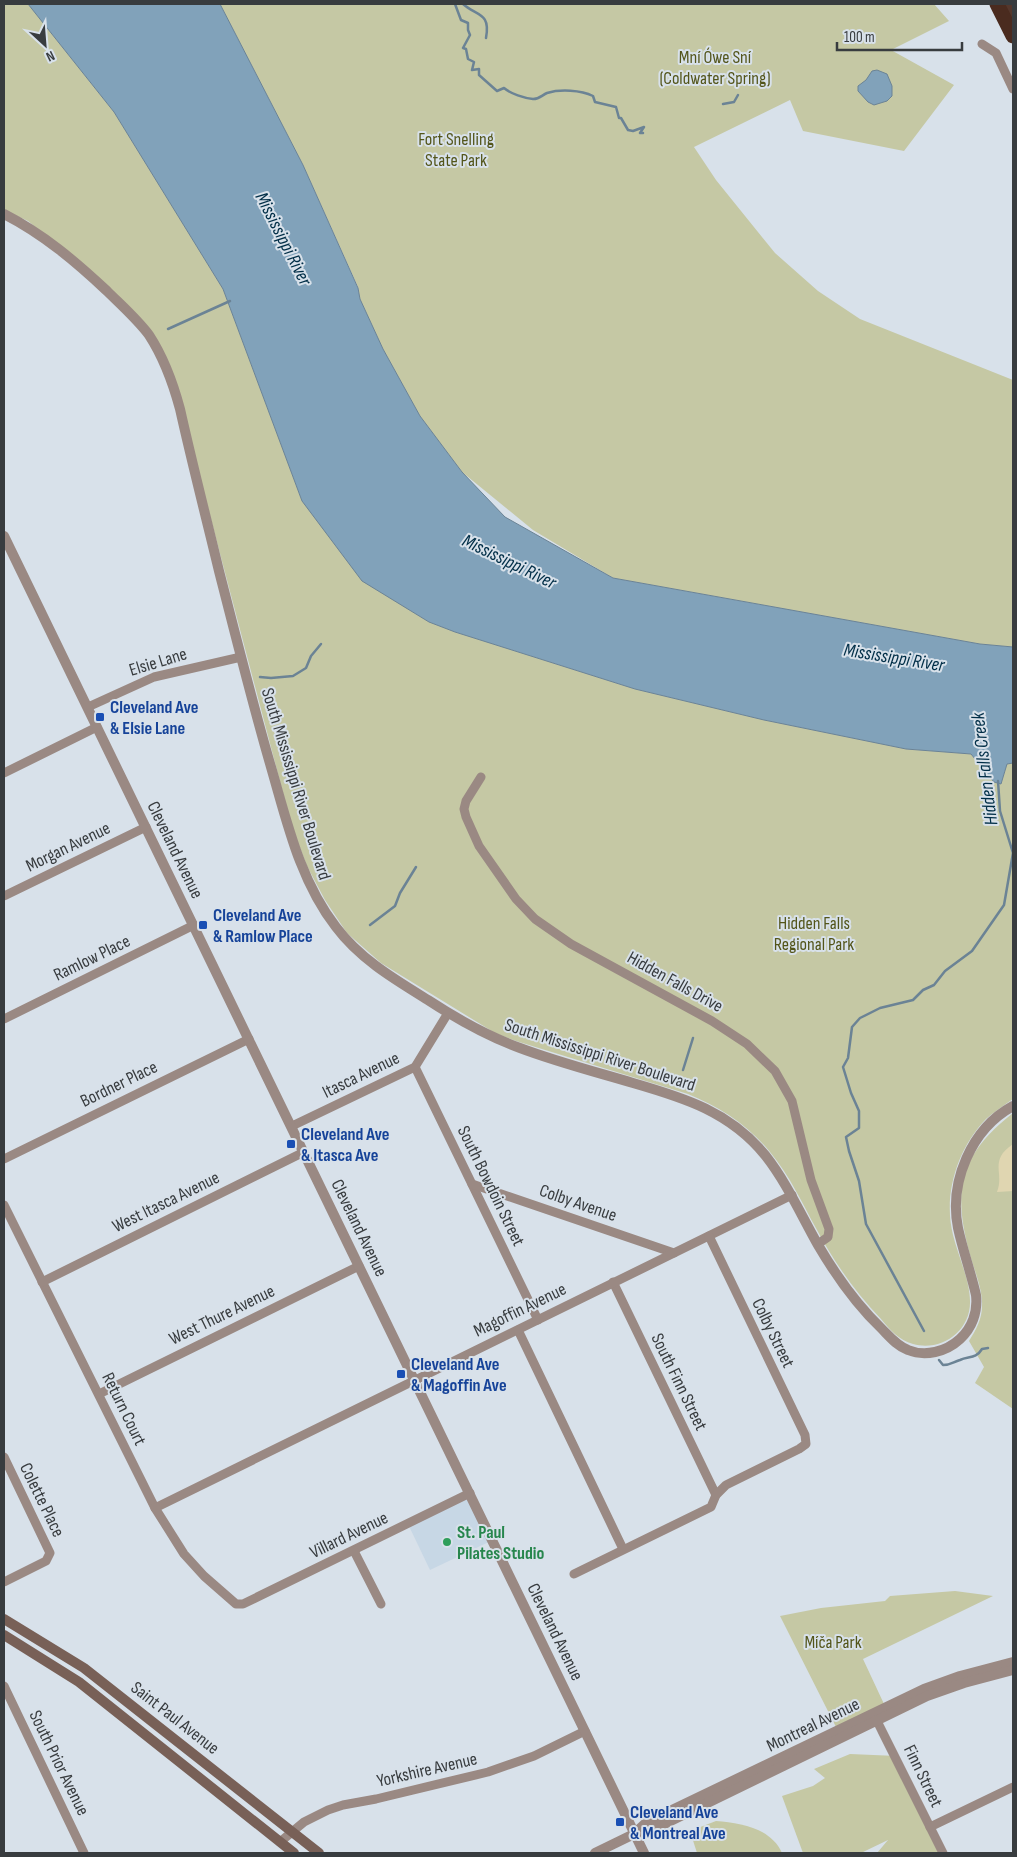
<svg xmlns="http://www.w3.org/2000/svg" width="1017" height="1857" viewBox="0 0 1017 1857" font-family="'Sofia Sans Condensed',sans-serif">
<rect width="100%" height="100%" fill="#d8e1ea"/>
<path fill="#c7d7e5" d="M469,1491l24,49 -63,30 -23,-48z"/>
<g fill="#c5c8a4">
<path d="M4,4h24l86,108 109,177 79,212 106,108 21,13 26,10 180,57 129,31 142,29 65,5 23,28 7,2 6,-20 6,-1v336c-9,6 -19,13 -27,20 -29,30 -43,76 -33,116 5,20 17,46 17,66 1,30 -29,51 -57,43 -14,-4 -23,-14 -32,-25 -25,-26 -47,-57 -64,-89 -15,-27 -27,-54 -47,-78 -22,-27 -50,-45 -82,-58l-172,-53 -21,-8 -114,-70 -34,-30 -22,-33 -18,-34 -15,-39 -85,-323 -48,-158 -49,-58 -82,-67 -24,-11z"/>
<path d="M220,4h714l15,17 -58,29 63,35 -50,66 -101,-20 -13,-31 -96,47 22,33 59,73 43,38 42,28 153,61v267l-33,-3 -367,-66 -80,-48 -71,-58 -42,-56 -37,-67 -23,-50 -2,-12 -55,-122z"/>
<path d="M1013,1113v296l-38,-26 9,-16 -15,-26c7,-11 13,-22 13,-35 1,-15 -7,-34 -11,-48 -19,-66 -13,-102 42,-145z"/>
<path d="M955,1591l38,5 -130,63 21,45 -48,23 -56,-111 41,-8 64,-7 5,-5z"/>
<path d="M850,1754l47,2 49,97h-69l11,-13 -27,13h-58l-21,-57 31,-10 12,-8 -11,-9z"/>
<path d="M716,1821c25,2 55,7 66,32h-85l-7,-22z"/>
</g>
<path fill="#e0d6b1" d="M1013,1144v47l-16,1c8,-19 -9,-31 16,-48z"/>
<g fill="#81a2ba" stroke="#6b8395">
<path d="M28,4h192l83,161 55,123 2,11 23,50 37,67 42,56 43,45 108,61 367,66 33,3v116l-6,1 -6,20 -7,-2 -23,-28 -65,-5 -142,-29 -129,-31 -180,-57 -26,-10 -67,-41 -60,-80 -79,-212 -109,-177z"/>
<path d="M877,70l10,4 5,12v10l-5,5 -13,4 -6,-3 -10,-11v-5l8,-6 6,-9z"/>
</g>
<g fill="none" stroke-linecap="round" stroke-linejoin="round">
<g stroke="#6b8395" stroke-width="2.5">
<path d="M455,4l6,16 7,3v7l2,5 -7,13 3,1 2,10 6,3 -2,8 7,-1v6l18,16 7,-3c7,6 20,10 29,11 7,0 9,-4 14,-6 13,-4 34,-3 46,3l2,6 21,5 3,11h2l7,12 5,1 11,-4 -4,6h3"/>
<path d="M463,4c13,12 28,8 23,34"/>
<path d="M723,104l11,-2 4,-7"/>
<path d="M168,329l62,-28"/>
<path d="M260,677l11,1 22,-2 13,-8 5,-12 10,-12"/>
<path d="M370,925l25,-19 5,-13 16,-26"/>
<path d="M683,1070l10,-32"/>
<path d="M924,1331l-58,-107 -7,-43 -10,-30 -3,-14 13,-9v-17l-8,-18 -8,-26 5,-9 4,-31 8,-9 20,-10 33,-8 10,-10 11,-5 11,-14 27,-20 32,-46 9,-52 -13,-42 -2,-30"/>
<path d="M939,1360l4,5c8,0 10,-3 17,-5 9,-4 16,-1 22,-11l6,-1"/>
</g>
<g stroke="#9a8983" stroke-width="9">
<path d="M982,44l14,9 17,36"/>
<path d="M88,707l66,-30 87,-20"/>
<path d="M4,773l93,-46"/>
<path d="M481,777l-15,24 -2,8 2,8 13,29 37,53 19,20 36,25 141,77 35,23 28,27 17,30 19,79 18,49 -1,8 -10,7"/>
<path d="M4,896l142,-69"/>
<path d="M4,1019l190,-94"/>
<path d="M415,1067l123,253"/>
<path d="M292,1126l123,-59 33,-54"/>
<path d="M4,1159l245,-120"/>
<path d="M472,1184l202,69"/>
<path d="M4,1205l151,303 29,46 20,22 32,28h7l227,-111"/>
<path d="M42,1282l262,-130"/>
<path d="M613,1282l103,213"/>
<path d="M518,1330l105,219"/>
<path d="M99,1394l260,-128"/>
<path d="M4,1457l46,96 -4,8 -42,21"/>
<path d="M155,1508l637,-313"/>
<path d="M354,1551l27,53"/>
<path d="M574,1574l137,-67 5,-12 10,-10 73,-36 7,-5 -1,-9 -96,-199"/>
<path d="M4,1686l80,167"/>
<path d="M874,1715l69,138"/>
<path d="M930,1827l83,-40"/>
<path d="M280,1842l24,-20 24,-12 15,-5 33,-6 112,-27 46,-16 51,-25"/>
</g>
<g stroke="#9a8983" stroke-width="10">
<path d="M4,214c39,20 71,47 103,77 14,14 30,28 42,44 15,23 24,48 31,74 12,54 26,108 39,162 17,66 33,131 52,196 16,55 29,114 65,160 24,32 58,52 92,73 29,19 59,36 92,48 37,14 76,24 113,35 52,15 97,29 132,72 22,28 36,60 53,90 17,29 39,60 63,83 8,8 16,18 27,22 17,7 38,2 52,-11 12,-11 18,-27 16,-44 -5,-22 -13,-44 -18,-67 -9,-46 13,-99 55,-122"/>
<path d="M4,536l640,1317"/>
<path d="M635,1833l12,-11 277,-133 36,-13 53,-14"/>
<path d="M595,1853l39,-19 18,-4 275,-134 37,-13 49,-13"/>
</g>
<g stroke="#786057" stroke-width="10">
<path d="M4,1619l80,49 235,185"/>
<path d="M4,1635l75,47 215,171"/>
</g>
<path stroke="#54372c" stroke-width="14" d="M1009,4l4,10"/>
<path stroke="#4a2b1f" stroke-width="15" d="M997,4l16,32"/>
</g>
<g fill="#1a4fb4" stroke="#d8e1ea" stroke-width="2">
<rect x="95" y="712" width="10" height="10" rx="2.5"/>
<rect x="198" y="920" width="10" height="10" rx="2.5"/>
<rect x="286" y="1139" width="10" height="10" rx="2.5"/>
<rect x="396" y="1369" width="10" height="10" rx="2.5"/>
<rect x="615" y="1817" width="10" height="10" rx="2.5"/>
</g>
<circle fill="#2e9e5b" stroke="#d8e1ea" stroke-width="2" cx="447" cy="1542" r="5"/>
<g text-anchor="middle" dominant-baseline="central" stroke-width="4" stroke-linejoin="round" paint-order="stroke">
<g font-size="18" fill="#53551a" stroke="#d8e1ea">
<text x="715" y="57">Mní Ówe Sní<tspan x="715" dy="21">(Coldwater Spring)</tspan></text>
<text x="456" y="139">Fort Snelling<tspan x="456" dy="21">State Park</tspan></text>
<text x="814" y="923">Hidden Falls<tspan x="814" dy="21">Regional Park</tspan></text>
<text x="833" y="1642">Míča Park</text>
</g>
<g font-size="18" fill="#383c3f" stroke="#d8e1ea">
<text transform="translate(158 662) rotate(-17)">Elsie Lane</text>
<text transform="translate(296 784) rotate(73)">South Mississippi River Boulevard</text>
<text transform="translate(68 847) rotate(-26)">Morgan Avenue</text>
<text transform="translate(175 850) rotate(64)">Cleveland Avenue</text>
<text transform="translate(92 958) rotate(-26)">Ramlow Place</text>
<text transform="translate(675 982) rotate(29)">Hidden Falls Drive</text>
<text transform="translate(600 1055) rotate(18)">South Mississippi River Boulevard</text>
<text transform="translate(361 1075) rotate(-26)">Itasca Avenue</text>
<text transform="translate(119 1084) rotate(-26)">Bordner Place</text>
<text transform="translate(491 1186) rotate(64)">South Bowdoin Street</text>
<text transform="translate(166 1202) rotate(-26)">West Itasca Avenue</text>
<text transform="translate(578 1203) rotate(19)">Colby Avenue</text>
<text transform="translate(359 1228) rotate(64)">Cleveland Avenue</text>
<text transform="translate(520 1310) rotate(-26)">Magoffin Avenue</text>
<text transform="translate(222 1315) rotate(-26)">West Thure Avenue</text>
<text transform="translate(773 1333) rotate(64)">Colby Street</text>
<text transform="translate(679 1382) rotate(64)">South Finn Street</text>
<text transform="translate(124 1409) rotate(64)">Return Court</text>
<text transform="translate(42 1500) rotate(64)">Colette Place</text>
<text transform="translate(349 1535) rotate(-26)">Villard Avenue</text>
<text transform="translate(555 1632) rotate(64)">Cleveland Avenue</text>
<text transform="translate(175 1718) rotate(38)">Saint Paul Avenue</text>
<text transform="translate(813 1725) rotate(-26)">Montreal Avenue</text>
<text transform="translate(59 1763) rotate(64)">South Prior Avenue</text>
<text transform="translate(427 1770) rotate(-13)">Yorkshire Avenue</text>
<text transform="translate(923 1776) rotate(64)">Finn Street</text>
</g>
<g font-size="18" font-weight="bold" fill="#164399" stroke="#d8e1ea" text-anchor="start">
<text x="110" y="707">Cleveland Ave<tspan x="110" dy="21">&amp; Elsie Lane</tspan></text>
<text x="213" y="915">Cleveland Ave<tspan x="213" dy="21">&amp; Ramlow Place</tspan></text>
<text x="301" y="1134">Cleveland Ave<tspan x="301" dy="21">&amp; Itasca Ave</tspan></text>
<text x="411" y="1364">Cleveland Ave<tspan x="411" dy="21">&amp; Magoffin Ave</tspan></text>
<text x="630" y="1812">Cleveland Ave<tspan x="630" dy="21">&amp; Montreal Ave</tspan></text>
</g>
<g font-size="18" font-weight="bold" fill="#27864d" stroke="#d8e1ea" text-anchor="start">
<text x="457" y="1532">St. Paul<tspan x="457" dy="21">Pilates Studio</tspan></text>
</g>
<g font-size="19" font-style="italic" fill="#012e47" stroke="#d8e1ea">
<text transform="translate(283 239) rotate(63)">Mississippi River</text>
<text transform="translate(509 562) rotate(26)">Mississippi River</text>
<text transform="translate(894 658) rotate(9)">Mississippi River</text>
<text transform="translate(985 769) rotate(-97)">Hidden Falls Creek</text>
</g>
</g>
<rect width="1017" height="1857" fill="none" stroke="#383c3f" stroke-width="10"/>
<g transform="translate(45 45) rotate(154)" stroke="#d8e1ea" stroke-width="4" paint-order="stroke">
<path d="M0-4L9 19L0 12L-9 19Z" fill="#383c3f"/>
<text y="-8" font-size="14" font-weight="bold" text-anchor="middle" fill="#383c3f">N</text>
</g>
<path d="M837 42v8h125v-8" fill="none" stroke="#383c3f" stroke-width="2.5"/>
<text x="844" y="42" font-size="15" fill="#383c3f" stroke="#d8e1ea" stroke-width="4" paint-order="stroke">100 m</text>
</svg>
